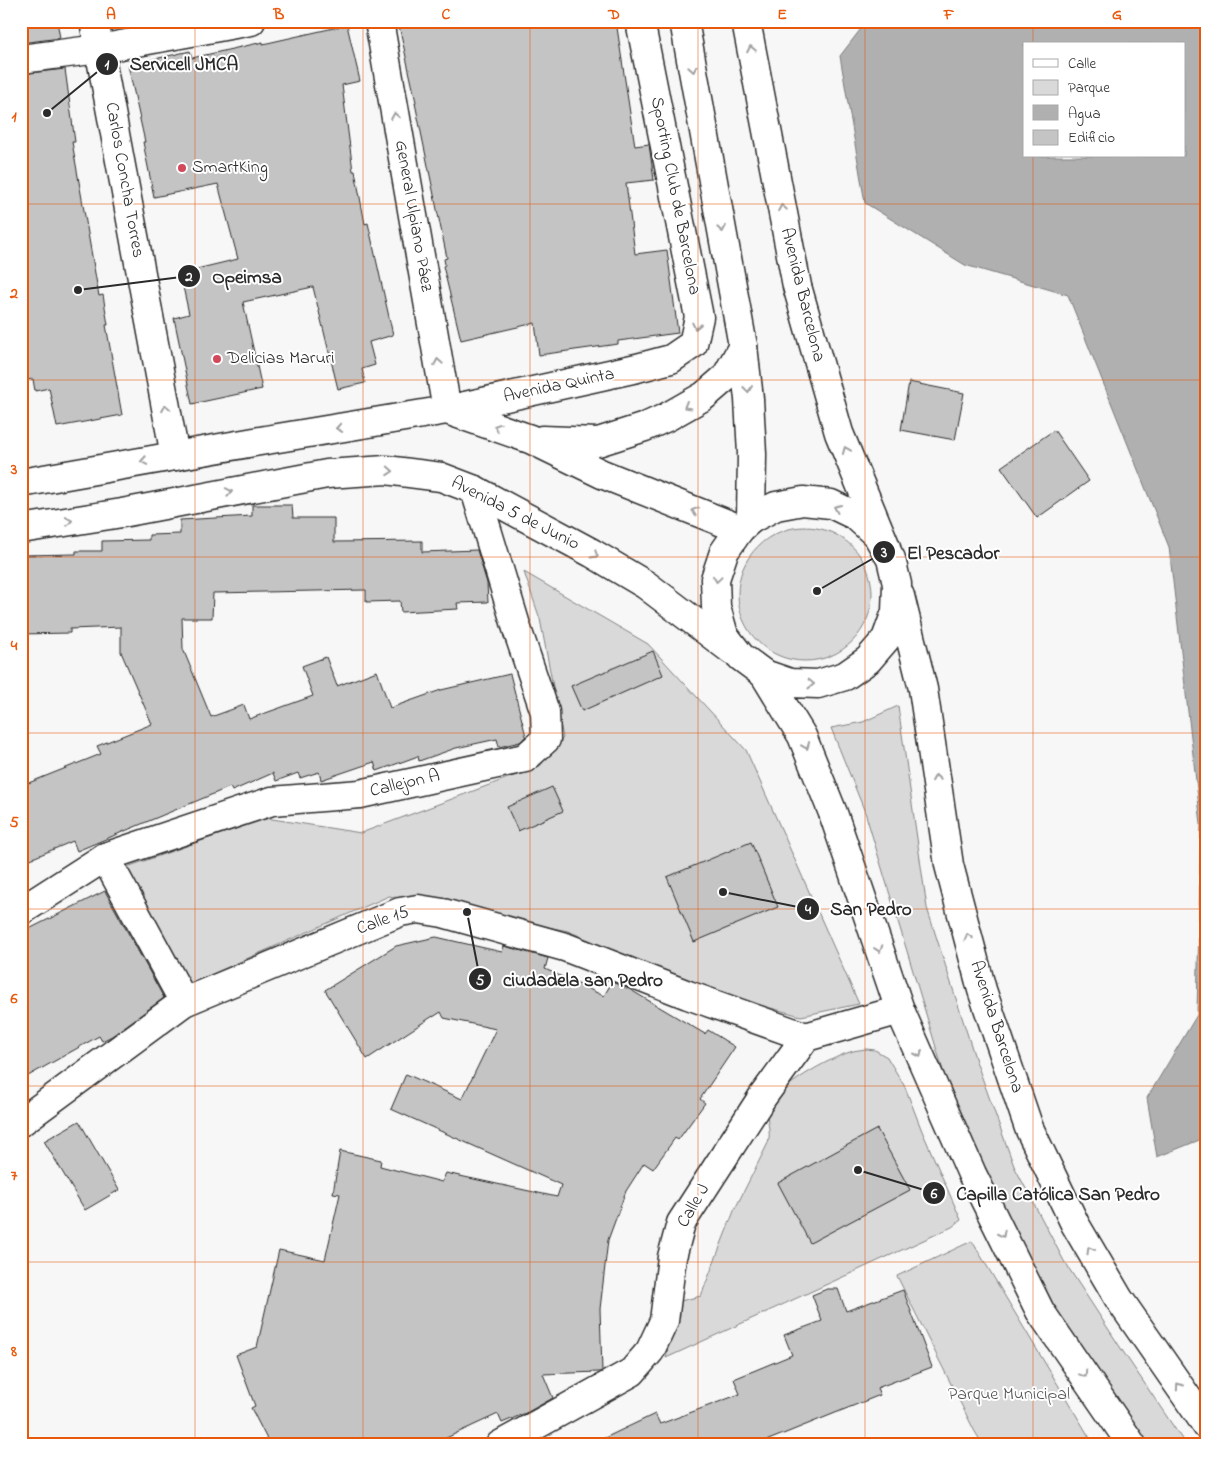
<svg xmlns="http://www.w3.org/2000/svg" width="1228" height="1466" viewBox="0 0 1228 1466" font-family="'Indie Flower',sans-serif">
<rect width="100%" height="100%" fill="#f7f7f7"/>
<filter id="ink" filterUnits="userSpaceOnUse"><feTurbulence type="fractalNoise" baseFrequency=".02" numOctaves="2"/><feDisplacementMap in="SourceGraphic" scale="10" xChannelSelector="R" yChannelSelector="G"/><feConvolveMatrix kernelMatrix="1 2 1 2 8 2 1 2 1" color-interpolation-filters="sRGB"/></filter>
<g filter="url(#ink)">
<g fill="#d9d9d9" stroke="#828282">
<circle cx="805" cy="594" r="67"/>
<path d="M524,572l124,72 98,106 113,254 -58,12 -94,-25 -139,-60 -179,-35 -204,90 -58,-119 139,-49 95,15 179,-67 23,-28 -23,-119z"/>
<path d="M898,706l29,202 49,153 38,105 50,95 60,92 62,92h-44l-72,-105 -71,-125 -51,-128 -83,-275 -34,-84 32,-6z"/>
<path d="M866,1049l9,1 12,7 18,30 17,44 39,89 -9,7 -286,131 10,-56 25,-6 33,-85 34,-68c4,-14 -3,-24 0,-34 7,-21 62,-51 82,-57 5,-2 11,-2 16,-3z"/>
<path d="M972,1241l122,204h-111l-9,-15 -77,-154z"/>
</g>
<path fill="#b0b0b0" stroke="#7b7b7b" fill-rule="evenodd" d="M867,21h340v1116l-50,20 -10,-59 50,-83 4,-191 -32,-277 -101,-252 -103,-30 -100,-62 -25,-147zM1024,44h160v112h-160z"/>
<g fill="#c4c4c4" stroke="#2b2b2b">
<path d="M21,21h36l3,17 -39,5z"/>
<path d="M398,21h218l19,125 14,-2 5,36 -28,3 9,71 32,-4 11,83 -60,8v3l-79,11 -4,-32 -74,17 -18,-74 2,-1 -1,-6 3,-1 -32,-155 1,-1z"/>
<path d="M347,25l13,56 -18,4 11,86h2l10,53 3,-1 25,112 -24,7 6,23 -13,4 3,14 -27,6 -25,-102 -70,15 19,87 -70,15 -18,-86 15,-4 -9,-41 58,-14 -20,-75 -64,13 -11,-55h2l-17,-77 62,-14 2,7 71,-16v2z"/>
<path d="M65,69l10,73h-3l27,154 4,-1 5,30h-2l16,90 -65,12 -8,-39 -14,3 -2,-12 -12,2v-307z"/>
<path d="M909,382l55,11 -9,47 -54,-10z"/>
<path d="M1054,430l35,51 -52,37 -36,-51z"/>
<path d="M252,505h40l1,13h41v24l88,-1v11l55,-2 10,33 1,19 -31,1 1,6 -57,3 -1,-11 -34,1v-12l-153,3 -1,25h-30l1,31 28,68 33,-12 5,14 64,-23 -11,-30 24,-9 11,29 40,-15 13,37 51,-18 69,-16 16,62 -6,6 -21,5 -2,-8 -41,9 -37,13 -1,-5 -41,15 -3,-9 -53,18 -2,-8 -19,6 -2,-5 -22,8 -3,-8 -41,18 -2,-4 -153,64 -4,-10 -52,22v-77l80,-32 -4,-8 55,-22 -31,-72v-25l-51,2v4l-49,1v-79l55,-1v-3h26v-10l47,-1v-5l31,-1v-14l72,-4z"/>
<path d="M653,651l10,24 -81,36 -11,-25z"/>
<path d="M552,787l11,24 -45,20 -11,-24z"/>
<path d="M751,842l27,65 -84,35 -27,-65z"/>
<path d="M105,891l59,107 -52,38 -10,5 -3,-5 -78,44v-147z"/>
<path d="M436,937l66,15 2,-6 44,12 -3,11 59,27 8,-14 17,7 76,45 3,-4 27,17 -35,52 5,4 -27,37 -3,-2 -22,31 -9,-6 -18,28 -18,49 -8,69 2,62 -3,1 -56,2 10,24 -25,14 -26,11 -4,-9 -67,31h-161l-19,-37 4,-2 -19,-51 21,-8 22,-97 46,10 15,-66 -7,-1 7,-42 41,9 -1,6 62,16 4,-9 111,24 4,-12 -170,-76 15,-35 56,25 34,-70 -52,-11 -3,-6 -8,5v-1l-66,43 -42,-69 71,-44z"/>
<path d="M79,1121l40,69 -34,20 -41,-69z"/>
<path d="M877,1129l33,61 -100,53 -32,-60z"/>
<path d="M827,1289h11l8,22 57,-21 29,77 -55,21 3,7 -124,50h-166l65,-31 5,10 80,-30 -6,-15 58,-24 -8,-20 38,-14 -10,-26z"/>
</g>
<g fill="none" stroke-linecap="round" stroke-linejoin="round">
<g stroke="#2b2b2b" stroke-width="31">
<g id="street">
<path d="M94,21l81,435"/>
<path d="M379,21l68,389 190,-42 34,-9 22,-15 6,-27 -59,-296"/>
<path d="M21,59l78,-10 152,-28"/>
<path d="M105,857l79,145"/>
<path d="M21,911l84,-54 167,-56 88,-7 165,-36 21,-19 -1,-27 -27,-80 -43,-142"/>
<path d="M21,1122l163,-120 216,-90 18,-3 25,4 122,34 123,48 118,42"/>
<path d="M500,1445l132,-73 18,-21 14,-30 8,-64 9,-34 82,-127 43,-59 94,-27"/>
</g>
</g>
<g stroke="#2b2b2b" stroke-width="31">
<g id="secondary">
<path d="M684,21l59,325 6,53 3,55 -1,65"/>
<path d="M746,21l51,265 42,147 47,114"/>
</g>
</g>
<g stroke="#2b2b2b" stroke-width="31">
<g id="primary">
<path d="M542,440l56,2 47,-15 22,-10 37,-21 22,-19 17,-31"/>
<path d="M21,483l239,-42 187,-31 83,29 72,35 138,55"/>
<path d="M21,529l101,-16 205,-39 59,-4 55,7 34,13 117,63 54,32 87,66"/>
<path d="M900,596l23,93 26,176 33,125 47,138 46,96 44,75 88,127"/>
<path d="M764,674l26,9 28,1 27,-8 23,-16 18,-21 10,-27 1,-28 -6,-25 -14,-24 -21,-19 -25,-12 -28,-3 -27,5 -25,13 -11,10 -16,23 -9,27 1,28 8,28 17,22 23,17 38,62 31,77 67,197 72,164 68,137 92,134"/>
</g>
</g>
<use href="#street" stroke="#fff" stroke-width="28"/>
<use href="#secondary" stroke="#fff" stroke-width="28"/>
<use href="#primary" stroke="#fff" stroke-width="28"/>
</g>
<defs><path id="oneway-chevron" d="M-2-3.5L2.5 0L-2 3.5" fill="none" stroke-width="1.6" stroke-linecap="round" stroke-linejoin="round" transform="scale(1.25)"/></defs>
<g stroke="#a0a0a0">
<use href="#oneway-chevron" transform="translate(751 49) rotate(-101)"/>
<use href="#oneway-chevron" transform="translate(693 69) rotate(80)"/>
<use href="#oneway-chevron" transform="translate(395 116) rotate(-100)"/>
<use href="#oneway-chevron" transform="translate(782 208) rotate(-101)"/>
<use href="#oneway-chevron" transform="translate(722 229) rotate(80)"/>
<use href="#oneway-chevron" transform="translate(696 326) rotate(102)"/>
<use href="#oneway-chevron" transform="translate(438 362) rotate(-100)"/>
<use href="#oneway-chevron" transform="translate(748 389) rotate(83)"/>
<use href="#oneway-chevron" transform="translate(687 406) rotate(150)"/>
<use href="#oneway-chevron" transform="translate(166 408) rotate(-100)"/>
<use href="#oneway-chevron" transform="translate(497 427) rotate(-161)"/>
<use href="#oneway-chevron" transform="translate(339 428) rotate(171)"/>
<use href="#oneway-chevron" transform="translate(846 450) rotate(-112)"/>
<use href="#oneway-chevron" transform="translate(144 461) rotate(170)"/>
<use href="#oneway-chevron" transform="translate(390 471) rotate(4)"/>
<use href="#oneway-chevron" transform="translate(229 492) rotate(-11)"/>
<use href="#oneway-chevron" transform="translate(837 508) rotate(-156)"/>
<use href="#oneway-chevron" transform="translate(695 511) rotate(-159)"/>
<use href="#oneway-chevron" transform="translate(69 521) rotate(-9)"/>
<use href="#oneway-chevron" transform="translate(595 555) rotate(30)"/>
<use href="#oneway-chevron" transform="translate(717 579) rotate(98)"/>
<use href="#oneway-chevron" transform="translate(811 684) rotate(1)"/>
<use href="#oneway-chevron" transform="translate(806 746) rotate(68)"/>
<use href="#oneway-chevron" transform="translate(936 778) rotate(-99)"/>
<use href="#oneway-chevron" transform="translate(968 937) rotate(-105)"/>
<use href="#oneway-chevron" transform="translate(879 949) rotate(71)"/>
<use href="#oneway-chevron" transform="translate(919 1054) rotate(66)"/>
<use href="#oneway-chevron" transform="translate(1002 1234) rotate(63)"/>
<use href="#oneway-chevron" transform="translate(1090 1250) rotate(-120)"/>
<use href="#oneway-chevron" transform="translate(1084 1374) rotate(56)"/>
<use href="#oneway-chevron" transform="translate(1179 1386) rotate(-125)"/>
</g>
</g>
<path fill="none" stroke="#e8590c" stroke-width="1" stroke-opacity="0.55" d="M195,21v1424M363,21v1424M530,21v1424M698,21v1424M865,21v1424M1033,21v23M1033,156v1289M21,204h1186M21,380h1186M21,557h1186M21,733h1186M21,909h1186M21,1086h1186M21,1262h1186"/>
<g fill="#d1495b" stroke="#fff" stroke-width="2">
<circle cx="182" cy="168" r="5"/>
<circle cx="217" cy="359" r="5"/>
</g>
<g text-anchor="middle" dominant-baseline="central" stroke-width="4" stroke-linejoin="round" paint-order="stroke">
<g font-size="18" fill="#2b2b2b" stroke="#fff" text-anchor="start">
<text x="192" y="168">SmartKing</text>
<text x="227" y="359">Delicias Maruri</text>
</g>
<g font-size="18" fill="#2b2b2b" stroke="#fff">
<text transform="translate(124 180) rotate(80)">Carlos Concha Torres</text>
<text transform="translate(675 196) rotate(79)">Sporting Club de Barcelona</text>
<text transform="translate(413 216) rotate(80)">General Ulpiano Páez</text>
<text transform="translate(802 295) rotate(76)">Avenida Barcelona</text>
<text transform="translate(559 386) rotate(-12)">Avenida Quinta</text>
<text transform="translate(515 514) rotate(27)">Avenida 5 de Junio</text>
<text transform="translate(405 784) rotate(-13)">Callejon A</text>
<text transform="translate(383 921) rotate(-20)">Calle 15</text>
<text transform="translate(996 1027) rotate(72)">Avenida Barcelona</text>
<text transform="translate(694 1206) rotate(-60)">Calle J</text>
</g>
<g font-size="18" fill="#565656" stroke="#fff">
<text x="1009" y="1395">Parque Municipal</text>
</g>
</g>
<path fill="none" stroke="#2b2b2b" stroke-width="2" d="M47 113L107 64M78 290L189 276M817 591L884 552M723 892L808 909M467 912L480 979M858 1170L934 1193"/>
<g fill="#2b2b2b" stroke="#fff" stroke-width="2">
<circle cx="47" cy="113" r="5"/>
<circle cx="78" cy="290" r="5"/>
<circle cx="817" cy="591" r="5"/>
<circle cx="723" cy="892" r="5"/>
<circle cx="467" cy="912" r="5"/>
<circle cx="858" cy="1170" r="5"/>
<circle cx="107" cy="64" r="12"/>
<circle cx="189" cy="276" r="12"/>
<circle cx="884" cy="552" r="12"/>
<circle cx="808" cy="909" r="12"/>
<circle cx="480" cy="979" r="12"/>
<circle cx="934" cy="1193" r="12"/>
</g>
<g font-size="15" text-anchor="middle" font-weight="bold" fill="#fff">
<text x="107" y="69">1</text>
<text x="189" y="281">2</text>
<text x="884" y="557">3</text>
<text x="808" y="914">4</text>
<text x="480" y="985">5</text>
<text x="934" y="1198">6</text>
</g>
<g font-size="19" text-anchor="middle" font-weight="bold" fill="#2b2b2b" stroke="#fff" stroke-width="4" stroke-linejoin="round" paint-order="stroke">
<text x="184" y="70">Servicell JMCA</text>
<text x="247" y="283">Opeimsa</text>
<text x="953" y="559">El Pescador</text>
<text x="871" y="915">San Pedro</text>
<text x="583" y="986">ciudadela san Pedro</text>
<text x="1058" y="1200">Capilla Católica San Pedro</text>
</g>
<rect width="1228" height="1466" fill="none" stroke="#fff" stroke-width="55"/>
<rect x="1023" y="42" width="162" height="115" fill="#ffffff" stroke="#aaaaaa"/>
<rect x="1033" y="59" width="25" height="8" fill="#ffffff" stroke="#aaaaaa"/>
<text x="1068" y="68" font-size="15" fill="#2b2b2b">Calle</text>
<rect x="1033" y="80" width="25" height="15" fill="#d9d9d9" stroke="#aaaaaa"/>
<text x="1068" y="92" font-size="15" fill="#2b2b2b">Parque</text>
<rect x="1033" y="105" width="25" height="15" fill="#b0b0b0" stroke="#aaaaaa"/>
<text x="1068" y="118" font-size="15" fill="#2b2b2b">Agua</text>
<rect x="1033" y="130" width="25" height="15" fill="#c4c4c4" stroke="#aaaaaa"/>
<text x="1068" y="142" font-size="15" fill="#2b2b2b">Edificio</text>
<rect x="28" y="28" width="1172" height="1410" fill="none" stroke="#e8590c" stroke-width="2"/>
<g font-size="16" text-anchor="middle" font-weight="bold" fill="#e8590c">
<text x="111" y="19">A</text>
<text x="279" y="19">B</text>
<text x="446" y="19">C</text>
<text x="614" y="19">D</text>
<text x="782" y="19">E</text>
<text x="949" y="19">F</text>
<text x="1117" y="19">G</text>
<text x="14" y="121">1</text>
<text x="14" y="298">2</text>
<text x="14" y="474">3</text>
<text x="14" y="650">4</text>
<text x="14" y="827">5</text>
<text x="14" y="1003">6</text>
<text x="14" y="1180">7</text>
<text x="14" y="1356">8</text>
</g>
</svg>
